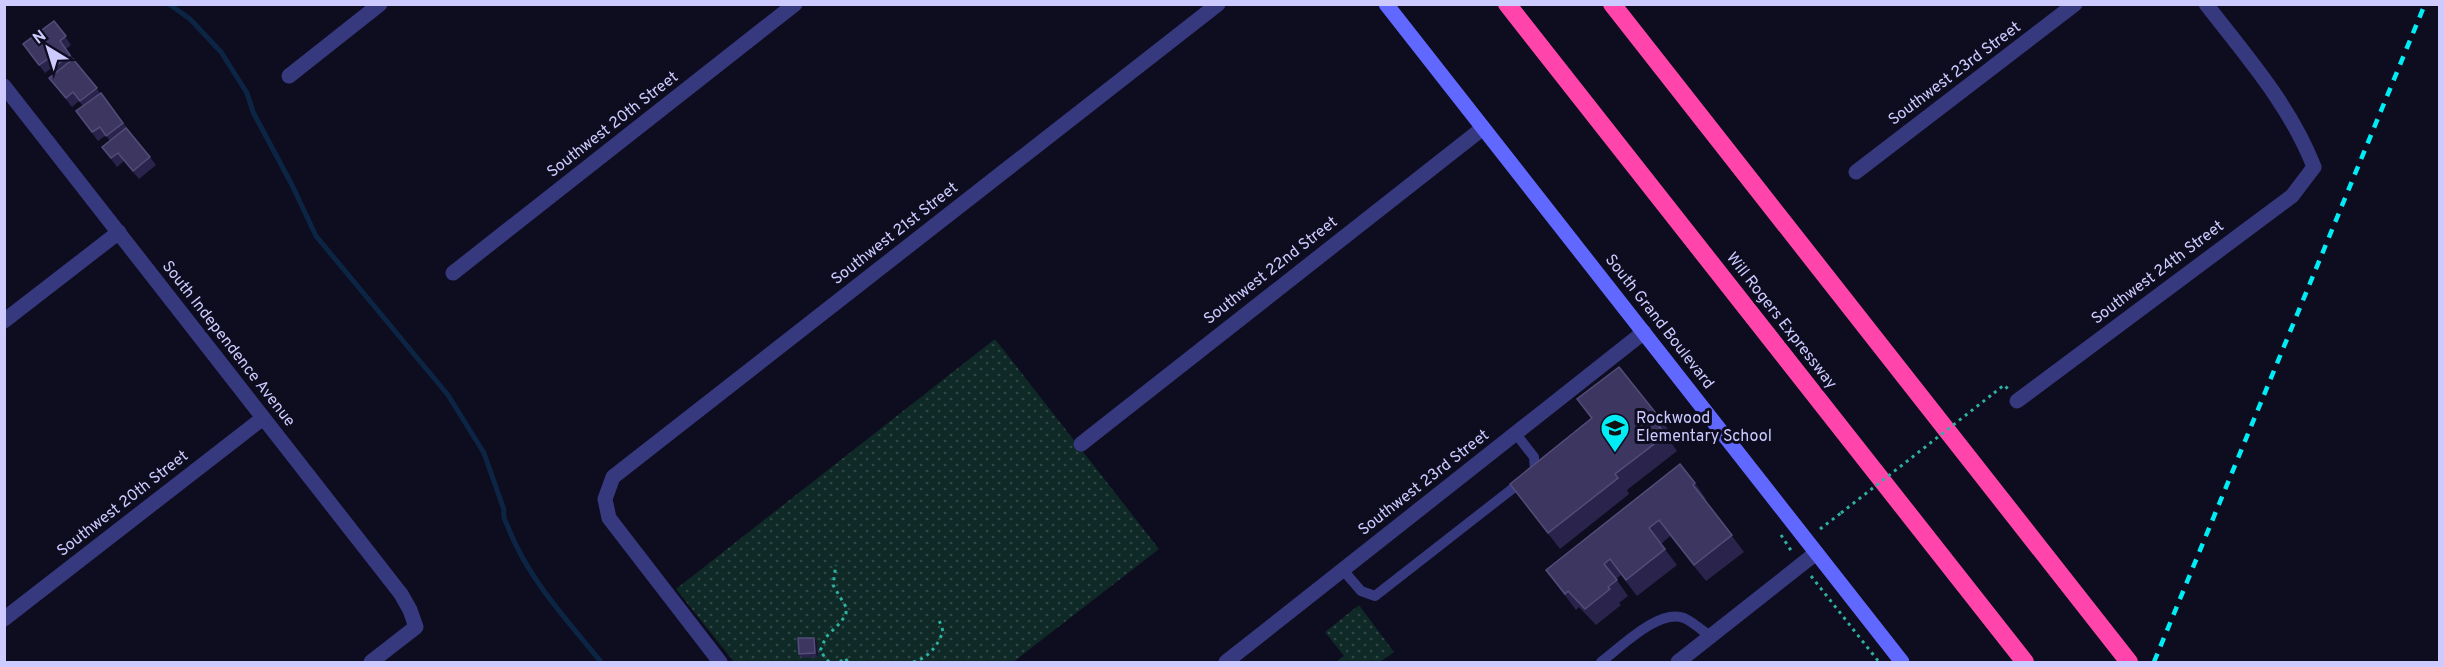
<svg xmlns="http://www.w3.org/2000/svg" width="2444" height="667" viewBox="0 0 2444 667" font-family="Overpass,sans-serif">
<defs>
<pattern id="park-dots" width="8" height="8" patternUnits="userSpaceOnUse" patternTransform="scale(1.5)"><rect width="8" height="8" fill="#0f2926"/><path d="M2 2h.1M6 6h.1" fill="none" stroke="#314747" stroke-width="1.8" stroke-linecap="round"/></pattern>
</defs>
<rect width="100%" height="100%" fill="#0e0c1f"/>
<g fill="url(#park-dots)">
<path d="M995,339l164,210 -146,113h-279l-58,-73z"/>
<path d="M1359,605l35,47 -14,10h-44l8,-6 -19,-24z"/>
</g>
<g fill="none" stroke-linecap="round" stroke-linejoin="round">
<path stroke="#0c2544" stroke-width="5" d="M169,4l21,15 31,33 26,41 6,19 39,73 24,51 132,159 36,58 20,57c-1,7 1,11 4,17 20,52 59,93 93,135"/>
<g stroke="#2db1a0" stroke-width="3" stroke-dasharray="3 4.5" stroke-linecap="butt">
<path d="M1994,393l10,-8 4,4"/>
<path d="M1820,529l21,-16"/>
<path d="M1781,535l11,17"/>
<path d="M1811,576l68,86"/>
<path d="M829,662l-9,-11 6,-14 15,-15 5,-8v-7l-13,-22 3,-20"/>
<path d="M840,662l5,-4 3,4"/>
<path d="M913,662c15,-4 25,-16 30,-31l-4,-11"/>
</g>
<g stroke="#37397f" stroke-width="10">
<path d="M1343,570l18,21 14,5 160,-125 -1,-14 -18,-23"/>
<path d="M1601,662c19,-14 58,-54 83,-44 9,4 19,13 27,19"/>
</g>
<g stroke="#37397f" stroke-width="15">
<path d="M289,76l91,-72"/>
<path d="M4,86l397,508 9,16 6,17 -45,35"/>
<path d="M1856,172l219,-168"/>
<path d="M453,273l342,-269"/>
<path d="M4,321l115,-89"/>
<path d="M2017,401l275,-205 22,-29c-24,-62 -68,-111 -108,-163"/>
<path d="M1081,444l402,-316"/>
<path d="M4,619l259,-201"/>
<path d="M720,662l-111,-144 -4,-19 8,-22 605,-473"/>
<path d="M1226,662l418,-330"/>
<path d="M1678,662l138,-109"/>
</g>
<path stroke="#6168ff" stroke-width="15" d="M1386,4l516,658"/>
<g stroke="#ff45ab" stroke-width="18">
<path d="M1507,4l518,658"/>
<path d="M1612,4l517,658"/>
</g>
<path stroke="#00edf5" stroke-width="4.5" stroke-dasharray="9 8" stroke-linecap="butt" d="M2154,662l271,-658"/>
<path stroke="#2db1a0" stroke-width="3" stroke-dasharray="3 4.5" stroke-linecap="butt" d="M1841,513l153,-120"/>
</g>
<g fill="#2a244d">
<path d="M54,21l17,24 -5,4 90,116 -17,14 -15,-18 -7,6 -15,-20 8,-6 -4,-6 -8,6 -22,-30 7,-5 -4,-5 -7,6 -23,-29 8,-6 -4,-5 -8,6 -22,-29z"/>
<path d="M1577,399l86,23 11,16 -4,3 7,10 -50,39 2,4 -69,55 -38,-49 -12,-16 81,-65z"/>
<path d="M1695,483l11,16 -1,1 39,52 -38,29 -36,-45 -9,8 16,21 -40,31 -16,-21 -5,4 12,17 -9,7 2,2 -25,20 -17,-18 -3,3 -30,-40z"/>
<path d="M814,638l3,4 1,15 -16,1 -3,-4z"/>
</g>
<path fill="#181333" d="M814,638l3,4 1,15 -3,-4z"/>
<g fill="#3c3660" stroke="#524d79" stroke-width="1.5">
<path d="M54,21l12,15 -6,5 10,14 -16,12 -6,-8 -9,6 -16,-21z"/>
<path d="M73,59l24,29 -17,13 -7,-9 -7,6 -17,-20z"/>
<path d="M101,93l22,30 -17,13 -6,-9 -8,5 -16,-21z"/>
<path d="M126,128l24,29 -17,14 -15,-18 -7,5 -9,-11z"/>
<path d="M1619,367l44,55 -5,3 8,10 -51,39 3,4 -70,55 -38,-49 82,-66 -15,-19z"/>
<path d="M1680,464l15,19 -2,2 39,50 -38,30 -35,-45 -10,8 16,21 -39,31 -16,-21 -6,5 13,16 -9,7 2,2 -25,20 -17,-18 -3,3 -19,-24z"/>
<path d="M798,638h16l1,15 -16,1z"/>
</g>
<defs>
<g id="school-pin" transform="scale(1.5)"><path d="M0 17L-7.5 6A9.5 9.5 0 1 1 7.5 6Z" fill="#00edf5" stroke="#0e0c1f"/><path d="M0-5L7-2L0 1L-7-2ZM-4 1L0 2.5L4 1V4Q0 6-4 4Z" fill="#111"/></g>
</defs>
<g fill-rule="evenodd">
<use href="#school-pin" x="1615" y="428"/>
</g>
<g text-anchor="middle" dominant-baseline="central" stroke-width="6" stroke-linejoin="round" paint-order="stroke">
<g font-size="16" fill="#cdcaff" stroke="#0e0c1f">
<text transform="translate(1955 74) rotate(-37)">Southwest 23rd Street</text>
<text transform="translate(613 125) rotate(-38)">Southwest 20th Street</text>
<text transform="translate(895 234) rotate(-38)">Southwest 21st Street</text>
<text transform="translate(1271 271) rotate(-38)">Southwest 22nd Street</text>
<text transform="translate(2158 273) rotate(-37)">Southwest 24th Street</text>
<text transform="translate(1781 321) rotate(52)">Will Rogers Expressway</text>
<text transform="translate(1659 322) rotate(52)">South Grand Boulevard</text>
<text transform="translate(228 344) rotate(52)">South Independence Avenue</text>
<text transform="translate(1424 483) rotate(-38)">Southwest 23rd Street</text>
<text transform="translate(123 504) rotate(-38)">Southwest 20th Street</text>
</g>
<g font-size="16" fill="#cdcaff" stroke="#0e0c1f" text-anchor="start">
<text x="1636" y="419">Rockwood<tspan x="1636" dy="18">Elementary School</tspan></text>
</g>
</g>
<rect width="2444" height="667" fill="none" stroke="#cdcaff" stroke-width="12"/>
<g transform="translate(48 48) rotate(322)" stroke="#0e0c1f" stroke-width="4.5" paint-order="stroke">
<path d="M0-4.5L10 22L0 15L-10 22Z" fill="#cdcaff"/>
<text y="-9" font-size="16" font-weight="bold" text-anchor="middle" fill="#cdcaff">N</text>
</g>
</svg>
